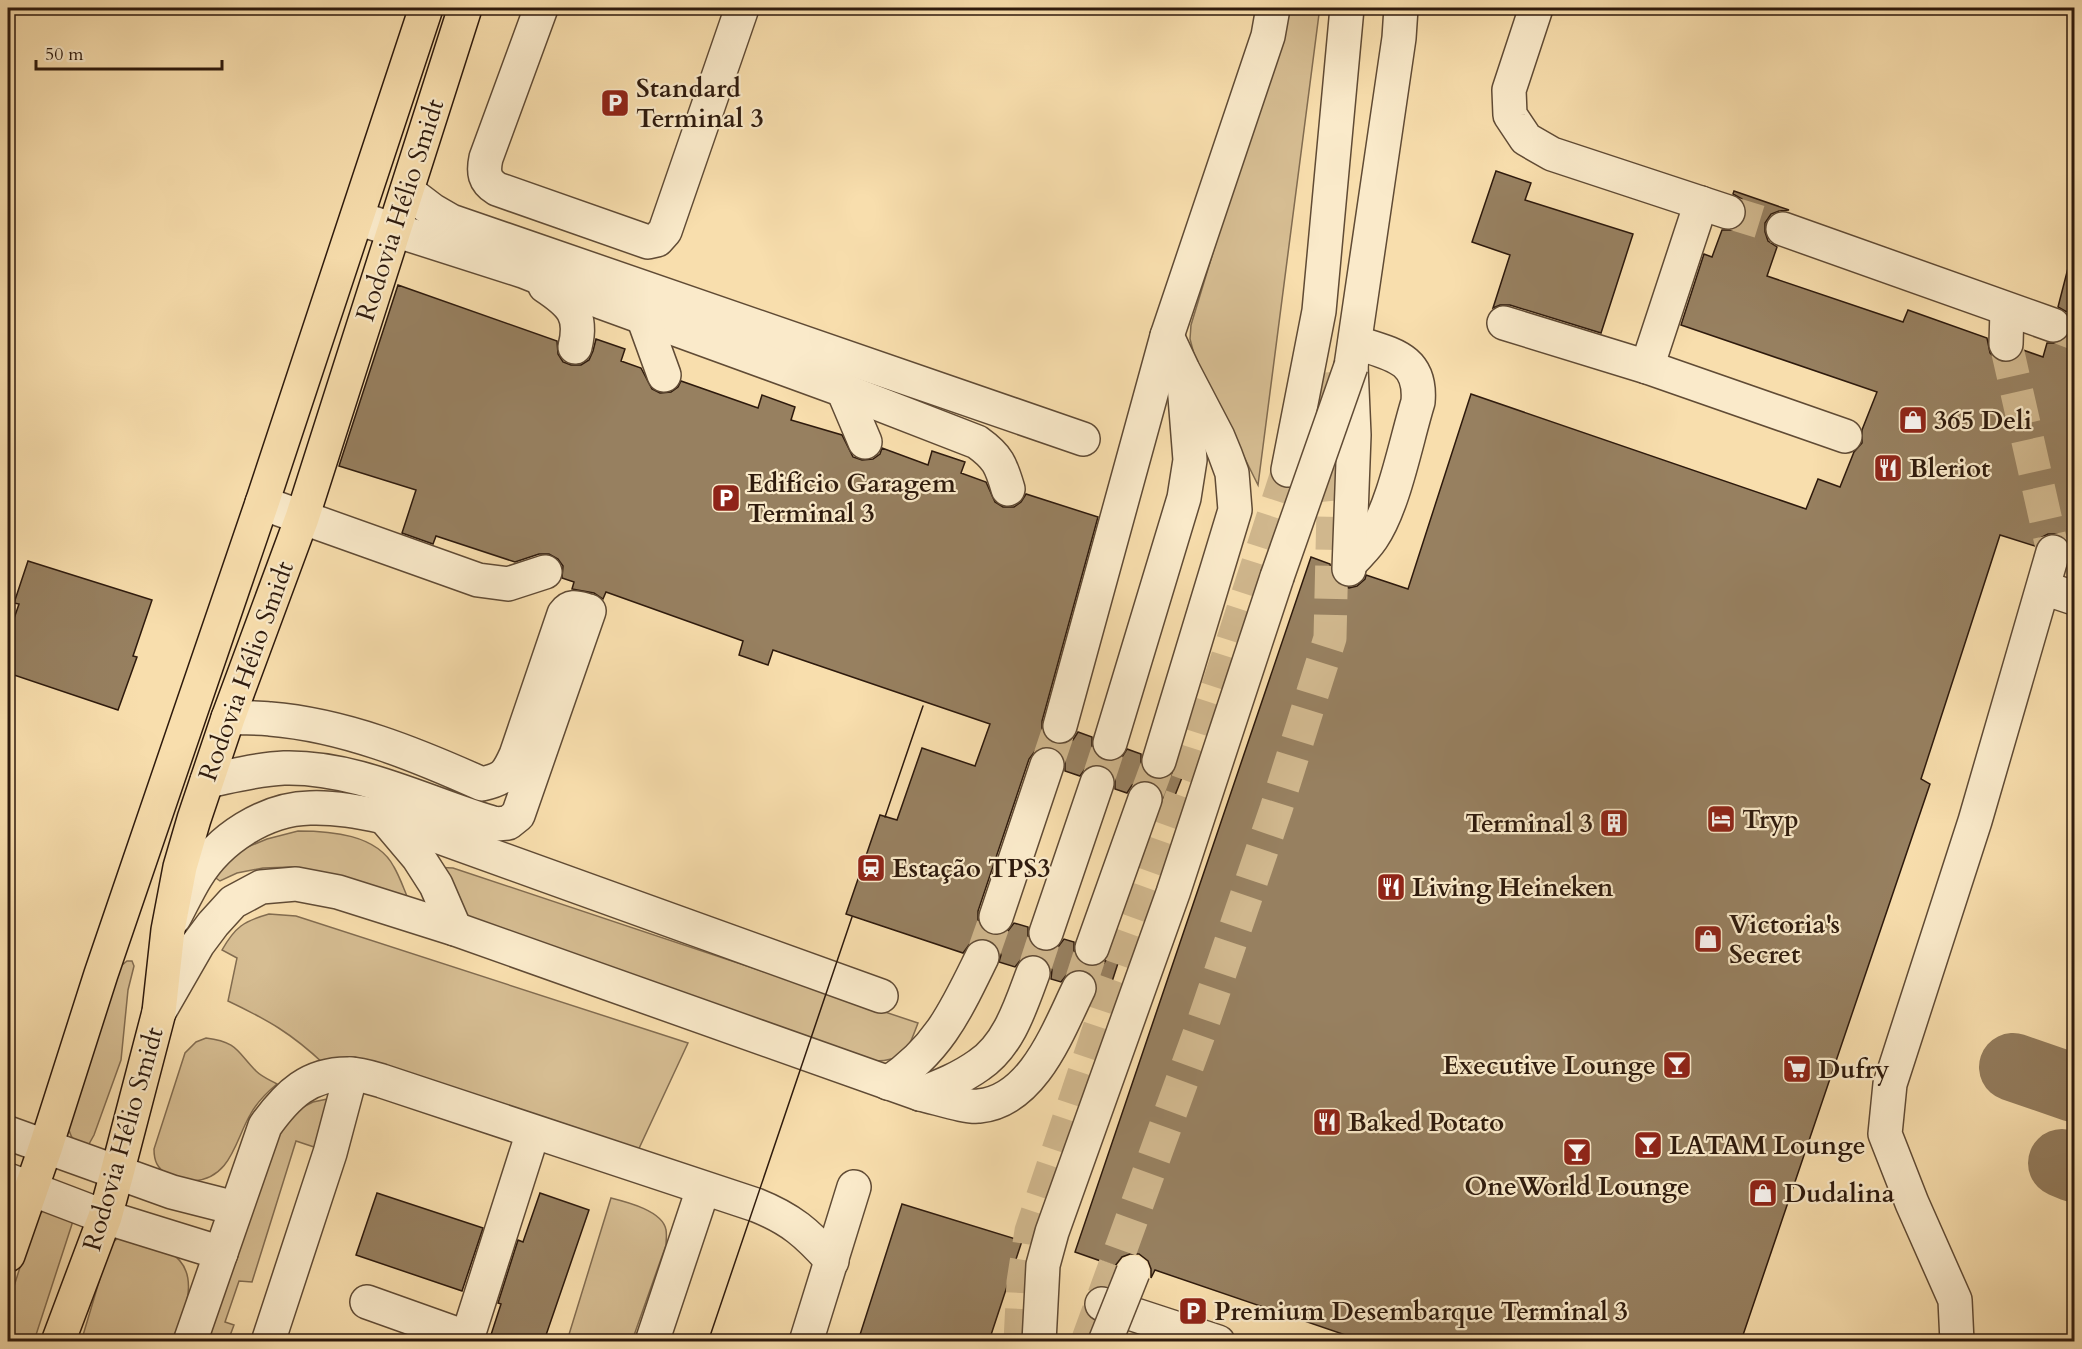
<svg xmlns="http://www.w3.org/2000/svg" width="2082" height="1349" viewBox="0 0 2082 1349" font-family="Cardo,serif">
<rect width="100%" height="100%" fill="#f8dead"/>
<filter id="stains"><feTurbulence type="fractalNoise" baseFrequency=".00333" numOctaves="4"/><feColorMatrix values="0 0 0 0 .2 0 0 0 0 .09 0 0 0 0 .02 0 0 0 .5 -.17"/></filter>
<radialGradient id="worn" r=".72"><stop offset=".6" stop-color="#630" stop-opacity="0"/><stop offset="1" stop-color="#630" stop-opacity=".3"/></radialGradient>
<g fill="#d6bd92" stroke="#826c50" stroke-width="1.5">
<path d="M1286,8h32l1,6 -61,471 -63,-127 -5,-19 1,-14 95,-313z"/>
<path d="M298,831c32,0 79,3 96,36 7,12 11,26 17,38l-119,-38 -29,1 -26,5 -17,8 -7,-5 25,-25 29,-12z"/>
<path d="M432,867l21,1 465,155c-10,27 -14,39 -46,38l-412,-142z"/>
<path d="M269,914l27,2 392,127 -53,114 -311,-93c-33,-31 -56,-44 -96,-63l9,-43 -15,-8c13,-23 22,-29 47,-36z"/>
<path d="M127,961h5l2,5 -6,24 -7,70 -27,75 -5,9 -7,3c-9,-6 -12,-11 -14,-21l53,-160z"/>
<path d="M206,1038c32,4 31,14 50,33 6,6 14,9 21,13 -11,9 -20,18 -27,31 -15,26 -19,63 -56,66 -9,1 -18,0 -26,-6 -11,-7 -14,-14 -14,-26l31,-96 11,-11z"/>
<path d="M332,1098l-15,50 -21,-7 -44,141 -13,-1 -14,41 9,3 -6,16 -25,1 62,-190 26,-39 22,-11z"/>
<path d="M611,1198c16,4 52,13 55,32 1,5 0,10 0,15l-34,96h-65z"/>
<path d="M50,1205l23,16 -39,120 -26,1v-37l28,-88z"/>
<path d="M130,1236c12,5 27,10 39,16 34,19 15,61 6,89l-94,1 29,-97 8,-7z"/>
</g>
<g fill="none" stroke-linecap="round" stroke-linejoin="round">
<g stroke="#937c5d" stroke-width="68">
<path d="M2013,1067l61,21"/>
<path d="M2062,1163l12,5"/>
</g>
</g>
<g fill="#978060" stroke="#2e1a0d" stroke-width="1.5">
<path d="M1496,171l35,12 -6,17 108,34 -32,99 -91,-28h-10l-7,3 17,-53 -38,-13z"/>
<path d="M1734,191l55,19 -10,1 -8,3 -6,9v9l3,9 9,6 -10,29 136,46 5,-12 79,28 3,15 7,7 8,3 10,-3 8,-10 20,7 4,-14h10l9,-4 5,-8v-10l-4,-9 -9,-5 10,-39 6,1v291l-3,-2v-10l-4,-9 -8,-5h-11l-8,4 -5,8 -35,-11 -79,244 9,5 -189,557h-378l-208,-71 -4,8v-9l-3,-8 -9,-7h-9l-8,3 -7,9 -40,-14 236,-695 19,7 2,13 8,8 9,3 8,-2 8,-7 1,-4 42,14 63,-195 335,115 12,-30 22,8 14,-35 8,-9v-13l15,-38 -196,-67 23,-71 8,3 10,-27h10l8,-4 6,-8v-10l-4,-9 -9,-5z"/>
<path d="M398,285l159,56 1,13 5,8 8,3h10l8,-5 4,-9 3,-12 29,10 -4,12 20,7 11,21 8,4 11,-1 7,-5 3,-6 77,27 4,-13 33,12 -4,13 51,15 11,22 9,3 11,-1 7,-5 2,-6 46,17 4,-14 33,11 -4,11 25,9 9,20 8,5h11l7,-5 5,-8 72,23 -56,204v10l5,9 9,4h9l8,-4 5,-8 14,5v10l4,8 9,6h10l7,-4 5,-8 14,5v12l5,8 8,5h10l7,-4 6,-8 8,3 -15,38 -7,-3v-10l-4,-9 -7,-4 -11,-1 -9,4 -5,8 -12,-4v-10l-4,-9 -7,-4 -11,-1 -8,4 -5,7 -15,-5v-10l-4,-8 -8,-6h-9l-9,4 -6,8 -51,152v9l4,10 9,5h9l8,-4 6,-8 14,4v9l4,9 9,6h9l8,-4 6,-8 10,3v9l3,9 9,6h9l9,-3 6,-9 10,3 -13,40 -11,-3 2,-8 -3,-8 -9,-7 -9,-2 -8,3 -8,10 -10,-3 1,-9 -4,-8 -9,-7 -9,-1 -8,4 -7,9 -16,-5 2,-7 -3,-8 -8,-7 -9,-2 -9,3 -9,12 -117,-39 34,-99 17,5 25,-72 53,18 15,-42 -217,-74 -5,15 -29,-10 4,-14 -137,-49 -3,7 -9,-6 -22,-4 2,-7 -12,-4 1,-12 -5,-7 -9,-5h-10l-24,8 -79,-26 -3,8 -31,-11 14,-43 -77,-24z"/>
<path d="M28,561l124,39 -19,56 4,1 -19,53 -110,-37v-37l11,-32 -5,-1z"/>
<path d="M377,1193l106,35 -21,63 -106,-36z"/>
<path d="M540,1193l49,17 -45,131h-55l12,-37 -3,-1 20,-63 5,2z"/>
<path d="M902,1204l120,37 -33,100h-131z"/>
</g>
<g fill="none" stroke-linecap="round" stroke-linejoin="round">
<g stroke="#d0b78d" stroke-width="33" stroke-dasharray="33 16" stroke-linecap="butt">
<path d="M1728,212l55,17"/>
<path d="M2053,325l21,8"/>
<path d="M2006,344l47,208"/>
<path d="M1047,765l13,-39"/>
<path d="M1097,783l13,-40"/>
<path d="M1145,799l14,-38"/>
<path d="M982,957l14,-40"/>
<path d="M1033,973l13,-40"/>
<path d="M1079,988l13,-40"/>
<path d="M1020,1342l3,-60 8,-51 81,-241 76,-211 100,-309"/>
<path d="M1087,1342l116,-319 73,-214 54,-171 3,-129 -13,-136"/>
</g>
<g stroke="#604b35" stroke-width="36">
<g id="minor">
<path d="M541,8l-55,150c-3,14 -2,23 11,31l151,53 9,-2 8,-9 77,-223"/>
<path d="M1536,8l-27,82 1,25 16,24 26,15 176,58"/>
<path d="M407,191l25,19 19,11 632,218"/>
<path d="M357,218l166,53 78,31 242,88 134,52c21,15 24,23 31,47"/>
<path d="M1783,229l270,96"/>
<path d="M545,286c27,18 38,29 30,61"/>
<path d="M643,317l21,58"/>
<path d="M1504,323l143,44 198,69"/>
<path d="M2006,344l1,-34"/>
<path d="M1647,367l54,-164"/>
<path d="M843,390l22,52"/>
<path d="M1288,470l31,-159 28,-303"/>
<path d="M262,503l216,77 30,4 37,-12"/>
<path d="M1350,563c8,-8 16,-16 22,-25 22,-32 34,-97 46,-136 4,-45 -28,-48 -63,-60"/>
<path d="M1349,569l5,-134 -3,-69 48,-328 2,-30"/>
<path d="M2044,588l30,10"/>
<path d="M1060,726l107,-390 101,-300 5,-28"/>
<path d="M1110,743l74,-245 6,-38 -6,-76"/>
<path d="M1159,761l76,-251 -3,-37 -7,-19 -7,-17 -35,-67 -16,-34"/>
<path d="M207,781c25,-5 51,-12 77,-13 73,-2 143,36 212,56l12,-1 10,-8 71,-204c-11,-3 -18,-7 -25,3l-48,141c-9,20 -12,24 -34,29 -67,-30 -138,-59 -212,-65 -14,-2 -28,-1 -42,-1"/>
<path d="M385,818l33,39 18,28 19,44"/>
<path d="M996,917l51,-152"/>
<path d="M174,918c7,-13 14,-28 22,-41 23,-38 69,-68 114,-69 25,-1 50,4 74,9l497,179"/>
<path d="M1046,933l51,-150"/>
<path d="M1092,948l53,-149"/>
<path d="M159,1012l39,-68 15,-20 20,-22 28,-15 35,-3 42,8 117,37 465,165c15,3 47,14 59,12 54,-5 79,-75 100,-118"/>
<path d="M888,1083c51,-34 68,-73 94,-126"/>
<path d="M920,1094c21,-8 41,-16 59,-29 30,-20 42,-60 54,-92"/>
<path d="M8,1133l164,59 63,16"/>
<path d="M8,1180l97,37 116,36"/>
<path d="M367,1302l101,36"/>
<path d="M1102,1304l116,38"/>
<path d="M190,1342l75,-216c22,-31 44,-53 85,-52 10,0 22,4 32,7l374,124c35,14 51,28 76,56"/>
<path d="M268,1342l62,-189 21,-79"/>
<path d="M466,1342l67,-210"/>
<path d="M652,1342l51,-153"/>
<path d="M806,1342l48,-155"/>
<path d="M1039,1342l4,-77 9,-33 121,-339 104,-316"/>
<path d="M1957,1342l-2,-42 -43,-97 -27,-69 5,-50 85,-263 78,-269"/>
</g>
</g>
<g stroke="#2e1a0d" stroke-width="36">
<g id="major">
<path d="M8,1255l38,-109 55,-172 161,-471 164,-495"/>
<path d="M58,1342l47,-125 12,-44 42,-161 9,-82 12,-63 14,-48 34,-101 74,-200 163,-510"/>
</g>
</g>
<use href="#minor" stroke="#faeaca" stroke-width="33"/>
<use href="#major" stroke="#f8dead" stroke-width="33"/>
<g stroke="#2e1a0d" stroke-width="1.5">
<path d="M885,817l38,-111"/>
<path d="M708,1342l144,-425"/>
</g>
<g stroke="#604b35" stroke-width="36" stroke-linecap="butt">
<g id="minor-bridge">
<path d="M1277,577l74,-211"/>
<path d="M1105,1342l28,-70"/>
</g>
</g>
<use href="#minor-bridge" stroke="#faeaca" stroke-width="33"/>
</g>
<defs>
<g id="parking-square" transform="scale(1.5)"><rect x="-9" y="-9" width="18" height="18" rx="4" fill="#8f2418" stroke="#faeaca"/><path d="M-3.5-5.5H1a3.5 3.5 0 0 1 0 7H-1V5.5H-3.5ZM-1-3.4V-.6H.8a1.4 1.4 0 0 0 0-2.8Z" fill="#fff"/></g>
<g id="shop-square" transform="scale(1.5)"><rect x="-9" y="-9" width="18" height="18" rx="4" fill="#8f2418" stroke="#faeaca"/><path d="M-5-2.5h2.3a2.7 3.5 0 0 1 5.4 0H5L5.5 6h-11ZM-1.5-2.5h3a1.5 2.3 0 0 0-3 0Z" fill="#fff"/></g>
<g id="restaurant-square" transform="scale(1.5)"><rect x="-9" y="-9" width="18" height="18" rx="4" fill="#8f2418" stroke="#faeaca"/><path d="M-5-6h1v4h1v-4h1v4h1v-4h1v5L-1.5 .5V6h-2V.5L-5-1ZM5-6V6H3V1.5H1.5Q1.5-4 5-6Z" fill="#fff"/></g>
<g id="hotel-square" transform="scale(1.5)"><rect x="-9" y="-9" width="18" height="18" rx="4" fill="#8f2418" stroke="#faeaca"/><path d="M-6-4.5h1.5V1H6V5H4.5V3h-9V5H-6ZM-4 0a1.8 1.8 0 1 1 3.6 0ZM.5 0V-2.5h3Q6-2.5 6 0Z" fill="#fff"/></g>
<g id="building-square" transform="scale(1.5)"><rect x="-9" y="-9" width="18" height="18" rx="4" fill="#8f2418" stroke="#faeaca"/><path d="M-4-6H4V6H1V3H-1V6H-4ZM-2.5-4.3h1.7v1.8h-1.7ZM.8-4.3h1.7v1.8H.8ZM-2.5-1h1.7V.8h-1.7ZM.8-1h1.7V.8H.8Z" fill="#fff"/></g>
<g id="station-square" transform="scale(1.5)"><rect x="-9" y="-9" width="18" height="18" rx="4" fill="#8f2418" stroke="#faeaca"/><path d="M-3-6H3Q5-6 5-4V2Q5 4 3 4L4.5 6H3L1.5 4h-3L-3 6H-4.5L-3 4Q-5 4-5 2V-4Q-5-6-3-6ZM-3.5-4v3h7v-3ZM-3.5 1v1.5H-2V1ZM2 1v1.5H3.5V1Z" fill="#fff"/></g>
<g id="bar-square" transform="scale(1.5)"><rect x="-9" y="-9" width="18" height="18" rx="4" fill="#8f2418" stroke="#faeaca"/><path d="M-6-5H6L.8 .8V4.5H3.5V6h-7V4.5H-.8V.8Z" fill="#fff"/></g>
<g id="supermarket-square" transform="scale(1.5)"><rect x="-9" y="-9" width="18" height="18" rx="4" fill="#8f2418" stroke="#faeaca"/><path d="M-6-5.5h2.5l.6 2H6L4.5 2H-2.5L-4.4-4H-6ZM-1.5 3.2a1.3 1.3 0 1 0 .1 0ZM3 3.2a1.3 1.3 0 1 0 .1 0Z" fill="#fff"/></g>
</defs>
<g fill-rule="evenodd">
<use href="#parking-square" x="615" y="103"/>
<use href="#shop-square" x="1913" y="420"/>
<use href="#restaurant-square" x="1888" y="468"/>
<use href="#parking-square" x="726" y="498"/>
<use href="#hotel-square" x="1721" y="819"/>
<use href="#building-square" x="1614" y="823"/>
<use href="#station-square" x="871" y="868"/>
<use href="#restaurant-square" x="1391" y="887"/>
<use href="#shop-square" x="1708" y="939"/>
<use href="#bar-square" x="1677" y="1065"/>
<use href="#supermarket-square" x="1797" y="1069"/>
<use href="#restaurant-square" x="1327" y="1122"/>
<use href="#bar-square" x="1648" y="1145"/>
<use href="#bar-square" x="1577" y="1152"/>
<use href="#shop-square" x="1763" y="1193"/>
<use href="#parking-square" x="1193" y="1311"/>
</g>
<g text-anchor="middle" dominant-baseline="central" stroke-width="4.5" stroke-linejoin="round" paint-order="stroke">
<g font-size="26" font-weight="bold" fill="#2e1a0d" stroke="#faeaca" text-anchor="start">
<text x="636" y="88">Standard<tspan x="636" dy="30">Terminal 3</tspan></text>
<text x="1934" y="420">365 Deli</text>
<text x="1909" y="468">Bleriot</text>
<text x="747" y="483">Edifício Garagem<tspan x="747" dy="30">Terminal 3</tspan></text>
<text x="1742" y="819">Tryp</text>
<text x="1593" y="823" text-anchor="end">Terminal 3</text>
<text x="892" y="868">Estação TPS3</text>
<text x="1412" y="887">Living Heineken</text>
<text x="1729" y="924">Victoria's<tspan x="1729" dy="30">Secret</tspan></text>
<text x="1656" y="1065" text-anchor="end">Executive Lounge</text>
<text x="1818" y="1069">Dufry</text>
<text x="1348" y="1122">Baked Potato</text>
<text x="1669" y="1145">LATAM Lounge</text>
<text x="1577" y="1186" text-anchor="middle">OneWorld Lounge</text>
<text x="1784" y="1193">Dudalina</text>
<text x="1214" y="1311">Premium Desembarque Terminal 3</text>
</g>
<g font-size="26" fill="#2e1a0d" stroke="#faeaca">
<text transform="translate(400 210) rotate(-72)">Rodovia Hélio Smidt</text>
<text transform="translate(246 671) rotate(-70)">Rodovia Hélio Smidt</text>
<text transform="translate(123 1139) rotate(-74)">Rodovia Hélio Smidt</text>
</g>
</g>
<rect width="2082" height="1349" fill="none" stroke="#f8dead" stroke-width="30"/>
<rect x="9" y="9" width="2064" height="1331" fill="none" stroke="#2e1a0d" stroke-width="3"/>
<rect x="15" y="15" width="2052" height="1319" fill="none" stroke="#2e1a0d" stroke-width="1.5"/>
<path d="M36 60v9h186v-9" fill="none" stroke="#2e1a0d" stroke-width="3"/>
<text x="45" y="60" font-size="18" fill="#2e1a0d" stroke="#faeaca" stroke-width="4.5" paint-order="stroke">50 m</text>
<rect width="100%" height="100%" filter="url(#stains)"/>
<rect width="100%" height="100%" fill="url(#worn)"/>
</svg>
